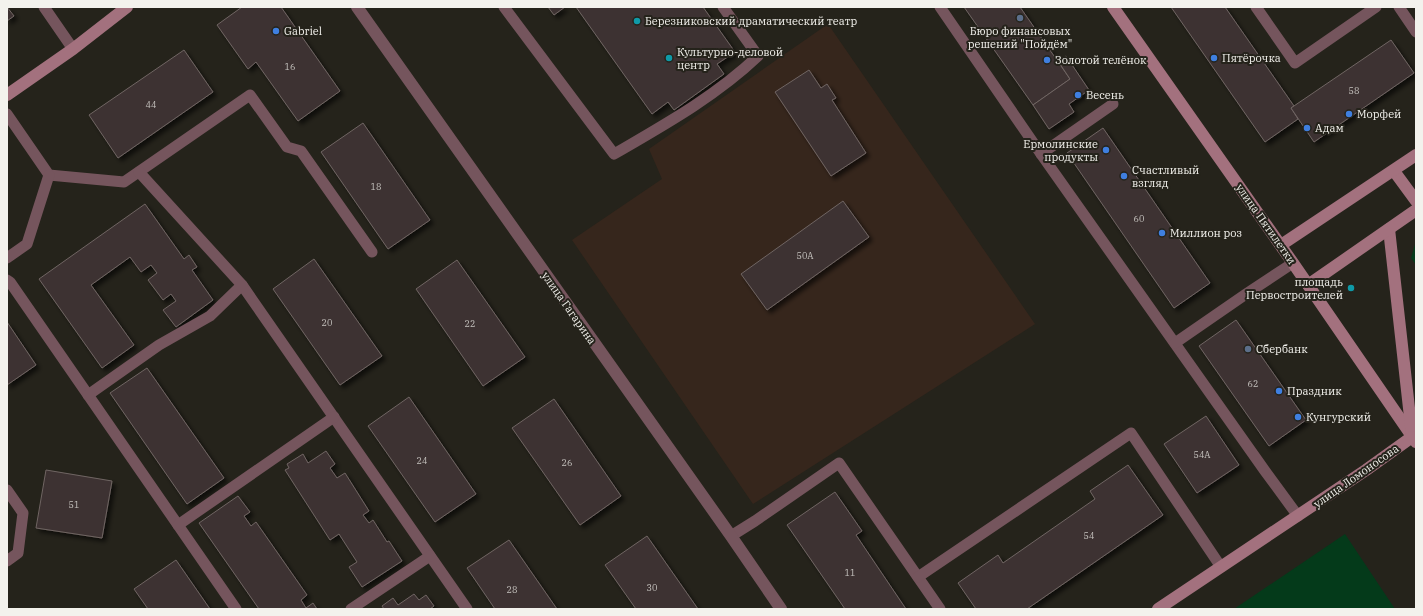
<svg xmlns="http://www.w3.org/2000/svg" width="1423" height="616" viewBox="0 0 1423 616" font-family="'IBM Plex Serif',serif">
<defs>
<filter id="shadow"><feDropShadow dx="3.5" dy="3.5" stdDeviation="2" flood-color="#0009"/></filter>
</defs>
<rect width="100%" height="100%" fill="#25231b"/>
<path fill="#36261c" d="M828,24l207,300 -282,180 -181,-264 90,-61 -13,-30z"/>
<g fill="#043a1a">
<path d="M1416,241v24l-5,-7z"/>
<path d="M1345,534l50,75h-161z"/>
</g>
<g fill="#3c3231" stroke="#706563" filter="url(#shadow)">
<path d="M7,7l7,9 -7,5z"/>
<path d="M242,7h39l59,84 -42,30 -42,-59 -8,7 -31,-44z"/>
<path d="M548,7h17l-11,8z"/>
<path d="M576,7h127l32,45 -18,12 7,10 -50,36 -6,-8 -16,12z"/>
<path d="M964,7h56l50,72 -37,26z"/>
<path d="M1171,7h54l69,99 -3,2 7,11 -33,23z"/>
<path d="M1391,40l23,33 -100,69 -23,-34z"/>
<path d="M184,50l29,42 -95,66 -29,-43z"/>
<path d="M1066,56l23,34 -20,14 5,8 -25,17 -16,-24 37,-26 -12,-18z"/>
<path d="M809,70l12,18 6,-4 9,14 -4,2 34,53 -35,23 -56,-84z"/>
<path d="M363,123l67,97 -42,29 -67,-97z"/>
<path d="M1103,128l107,155 -36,25 -107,-155z"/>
<path d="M843,201l26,36 -102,73 -26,-36z"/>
<path d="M145,204l39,55 5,-4 8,12 -5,3 21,30 -37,27 -13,-17 13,-9 -5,-7 -8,6 -15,-20 9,-7 -6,-8 -10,7 -11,-15 -39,28 43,60 -32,23 -63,-89z"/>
<path d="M314,259l68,97 -42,29 -67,-96z"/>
<path d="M457,260l68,97 -42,29 -67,-97z"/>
<path d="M1236,320l70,100 -37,26 -70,-100z"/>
<path d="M7,322l29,43 -29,20z"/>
<path d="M147,368l77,110 -37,26 -77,-111z"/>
<path d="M409,397l67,97 -41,28 -67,-96z"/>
<path d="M554,399l67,97 -41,29 -68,-97z"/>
<path d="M1206,416l33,49 -42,28 -33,-49z"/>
<path d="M326,451l9,13 -5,4 7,10 8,-5 24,38 -6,4 6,8 4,-3 14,22 2,-1 13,20 -40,26 -13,-20 8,-5 -18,-28 -9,6 -45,-70 4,-2 -2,-4 16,-10 5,9z"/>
<path d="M1128,465l35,50 -136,94h-51l-18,-26 40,-28 5,8 92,-64 -5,-8z"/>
<path d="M46,470l66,11 -10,57 -66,-10z"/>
<path d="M835,492l27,39 -6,4 50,74h-61l-58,-84z"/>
<path d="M238,496l12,16 -6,4 7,10 5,-4 51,73 -6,5 5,8 7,-5 4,6h-58l-60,-86z"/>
<path d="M647,536l51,73h-62l-31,-44z"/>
<path d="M509,540l48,69h-62l-28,-41z"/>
<path d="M176,560l34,49h-62l-14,-20z"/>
<path d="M414,594l5,6 7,-5 8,11 -4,3h-46l-2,-3 11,-8 5,7z"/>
</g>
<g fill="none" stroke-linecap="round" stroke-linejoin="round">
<g stroke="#75555d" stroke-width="11">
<path d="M44,7l29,42"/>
<path d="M504,7l110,147c50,-29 102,-58 144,-98l-35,-49"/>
<path d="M940,7l101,147 224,317 33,45"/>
<path d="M1256,7l39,56 81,-56"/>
<path d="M1399,7l17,25"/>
<path d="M7,114l42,61 75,7 126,-87 37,52 14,4 71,101"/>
<path d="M1041,154l72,-50"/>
<path d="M139,172l103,113 225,324"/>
<path d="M7,258l20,-14 22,-69"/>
<path d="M7,280l3,2 226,327"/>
<path d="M1175,343l71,-49 47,-31"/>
<path d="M88,395l71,-50 51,-29 32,-31"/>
<path d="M7,490l16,23 -5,40 -11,8"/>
<path d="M178,525l156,-108"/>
<path d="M731,536l24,-15 84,-58 101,146"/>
<path d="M918,577l213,-144 90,134"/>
<path d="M351,609l79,-53"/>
</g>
<path stroke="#75555d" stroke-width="12" d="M357,7l374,529 50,73"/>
<g stroke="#a3717e" stroke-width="12">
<path d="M1113,7l180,256 123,179"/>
<path d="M7,95l66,-46 54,-42"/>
<path d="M1394,171l22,30"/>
<path d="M1389,229l23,206"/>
<path d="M1281,245l135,-90"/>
<path d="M1308,285l108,-75"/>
<path d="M1158,609l208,-139 46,-33"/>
</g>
</g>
<g fill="#5c6f8a" stroke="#25231b" stroke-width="1.5">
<circle cx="1020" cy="18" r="4"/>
<circle cx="1248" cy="349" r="4"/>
</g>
<g fill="#0f9aa8" stroke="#25231b" stroke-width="1.5">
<circle cx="637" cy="21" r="4"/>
<circle cx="669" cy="58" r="4"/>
<circle cx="1351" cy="288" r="4"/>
</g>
<g fill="#3f7fe0" stroke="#25231b" stroke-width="1.5">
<circle cx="276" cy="31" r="4"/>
<circle cx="1214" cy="58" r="4"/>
<circle cx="1047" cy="60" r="4"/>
<circle cx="1078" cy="95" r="4"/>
<circle cx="1349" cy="114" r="4"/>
<circle cx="1307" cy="128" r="4"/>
<circle cx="1106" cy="150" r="4"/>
<circle cx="1124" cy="176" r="4"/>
<circle cx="1162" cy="233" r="4"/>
<circle cx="1279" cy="391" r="4"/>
<circle cx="1298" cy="417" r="4"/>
</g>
<g text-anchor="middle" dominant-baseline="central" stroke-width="4" stroke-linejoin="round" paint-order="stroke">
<g font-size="9" fill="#c5c2be">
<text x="290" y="66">16</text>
<text x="1354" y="90">58</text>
<text x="151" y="104">44</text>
<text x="376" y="186">18</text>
<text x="1139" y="218">60</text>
<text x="805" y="255">50А</text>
<text x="327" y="322">20</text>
<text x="470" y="323">22</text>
<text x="1253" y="383">62</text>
<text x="1202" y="454">54А</text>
<text x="422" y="460">24</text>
<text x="567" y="462">26</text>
<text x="74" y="504">51</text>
<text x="1089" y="535">54</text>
<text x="850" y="572">11</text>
<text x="652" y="587">30</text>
<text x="512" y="589">28</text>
</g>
<g font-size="11" fill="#f3f2ed" stroke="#25231b" text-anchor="start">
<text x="645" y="21">Березниковский драматический театр</text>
<text x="284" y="31">Gabriel</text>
<text x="1020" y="31" text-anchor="middle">Бюро финансовых<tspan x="1020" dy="13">решений "Пойдём"</tspan></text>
<text x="677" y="52">Культурно-деловой<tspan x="677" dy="13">центр</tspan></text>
<text x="1222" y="58">Пятёрочка</text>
<text x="1055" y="60">Золотой телёнок</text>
<text x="1086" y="95">Весень</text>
<text x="1357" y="114">Морфей</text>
<text x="1315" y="128">Адам</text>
<text x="1098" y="144" text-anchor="end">Ермолинские<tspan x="1098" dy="13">продукты</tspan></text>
<text x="1132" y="170">Счастливый<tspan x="1132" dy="13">взгляд</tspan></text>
<text x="1170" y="233">Миллион роз</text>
<text x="1343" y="282" text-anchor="end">площадь<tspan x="1343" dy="13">Первостроителей</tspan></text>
<text x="1256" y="349">Сбербанк</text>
<text x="1287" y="391">Праздник</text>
<text x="1306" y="417">Кунгурский</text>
</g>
<g font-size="11" fill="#f3f2ed" stroke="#25231b">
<text transform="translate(1266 224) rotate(55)">улица Пятилетки</text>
<text transform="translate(569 308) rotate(55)">улица Гагарина</text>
<text transform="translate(1356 476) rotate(-35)">улица Ломоносова</text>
</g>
</g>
<rect width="1423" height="616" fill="none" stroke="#f3f2ed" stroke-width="16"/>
</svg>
